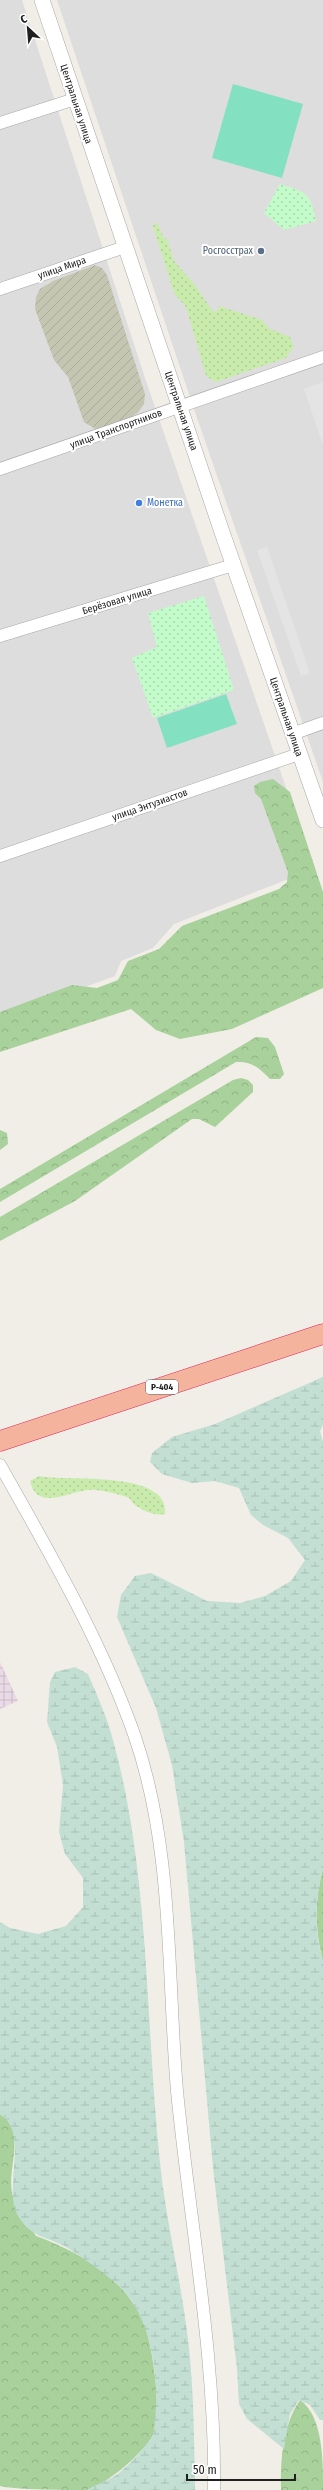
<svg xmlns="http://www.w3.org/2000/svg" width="323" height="2490" viewBox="0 0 323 2490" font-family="'Fira Sans Condensed',sans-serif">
<defs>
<pattern id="industrial-grid" width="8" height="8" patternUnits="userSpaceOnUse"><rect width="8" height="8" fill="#ead9e6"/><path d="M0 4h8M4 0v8" fill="none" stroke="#c8bac5"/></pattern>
<pattern id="construction-furrows" width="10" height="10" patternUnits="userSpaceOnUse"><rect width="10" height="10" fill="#c5c6b2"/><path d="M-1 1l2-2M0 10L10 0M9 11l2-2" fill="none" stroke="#a9aa99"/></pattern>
<pattern id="grass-dots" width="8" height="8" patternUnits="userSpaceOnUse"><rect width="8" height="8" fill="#c9ecac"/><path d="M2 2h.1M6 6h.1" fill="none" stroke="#acca94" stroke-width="1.8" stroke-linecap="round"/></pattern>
<pattern id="forest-crowns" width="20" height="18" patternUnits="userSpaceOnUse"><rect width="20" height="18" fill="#a9d19b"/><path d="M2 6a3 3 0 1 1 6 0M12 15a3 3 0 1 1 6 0" fill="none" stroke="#91b385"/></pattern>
<pattern id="wetland-marsh" width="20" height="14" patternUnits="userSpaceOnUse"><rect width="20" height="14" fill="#c3dfd4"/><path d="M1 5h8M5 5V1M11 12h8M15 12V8" fill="none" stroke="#a7bfb6"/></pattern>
<pattern id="park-dots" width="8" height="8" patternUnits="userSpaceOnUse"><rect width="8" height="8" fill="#c4fbca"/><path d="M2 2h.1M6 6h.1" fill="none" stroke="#a8d7ad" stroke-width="1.8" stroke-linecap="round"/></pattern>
</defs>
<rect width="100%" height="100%" fill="#f1eee7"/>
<g fill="#dedddd">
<path d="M0,0h22l124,381 168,488 -140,55 -21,24 -32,13 -6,15 -115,42z"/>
<path d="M57,0h266v782l-128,-370z"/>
</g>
<path fill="url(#industrial-grid)" d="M0,1662l18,39 -18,8z"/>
<path fill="url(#construction-furrows)" d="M95,265l7,3 5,7 38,119 -1,10 -6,8 -8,6 -33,12 -13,-8 -16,-45 -14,-17 -19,-51 1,-12 4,-8 13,-8z"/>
<g fill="url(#grass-dots)">
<path d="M157,222l6,15 4,2 7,22 22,25 15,23 5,4 3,-7 43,14 8,9 20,8 4,9 -8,12 -70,24 -10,-6 -20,-69 -12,-14 -21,-67z"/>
<path d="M39,1476c26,6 131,-7 126,38 -10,2 -22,-3 -30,-9 -3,-2 -4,-5 -6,-7 -9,-4 -24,-7 -33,-8 -22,-3 -58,25 -66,-9z"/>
</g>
<g fill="url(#forest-crowns)">
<path d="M273,779l17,13 33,100v96l-91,41 -52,10 -24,-9 -25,-21 -131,43v-40l72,-27 25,3 21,-8 10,-19 31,-12 23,-23 97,-37 8,-7 1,-10 -27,-73 -6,-6 -1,-7 6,-4z"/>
<path d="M256,1037l12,1 7,9 9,27 -4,5h-10c-11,-11 -18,-18 -34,-17l-236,140v-13z"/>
<path d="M241,1078l7,2 5,5v7l-38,35 -16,-8h-7l-117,82 -75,40v-24l233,-137z"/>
<path d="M0,1130l7,3 1,11 -8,6z"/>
<path d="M323,1869v93c-8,-33 -9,-60 0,-93z"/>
<path d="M0,2114c27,17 7,53 12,79 3,11 18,32 24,43 30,11 66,29 87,54 7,8 16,21 20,30 9,22 21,97 9,117 -10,17 -45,47 -65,53 -12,0 -74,0 -87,-4z"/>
<path d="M300,2400c23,16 23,60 23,90h-42c-1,-29 2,-66 19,-90z"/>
</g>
<g fill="url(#wetland-marsh)">
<path d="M323,1377v48l-3,6 3,11v427c-8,31 -9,62 0,93v458h-3l-10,-15 -11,-5 -9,14 -6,35 -37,-30 -8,-15 -2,-35 -24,-201 -29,-326 -12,-77 -16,-57 -39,-91 4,-22 14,-19 16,-3 56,28 33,2 25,-7 26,-15 14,-21 -17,-22 -25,-13 -12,-10 -12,-27 -24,-7 -23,2 -30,-9 -12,-12 2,-9 20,-16 43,-13z"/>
<path d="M75,1667l13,7c9,21 19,43 25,66 38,137 32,291 48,432 6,51 18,101 25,152 8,55 8,111 9,166h-108c10,-6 23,-10 32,-17 11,-9 25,-24 33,-36 3,-4 2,-12 3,-18 5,-38 -4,-103 -34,-131 -16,-15 -36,-29 -55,-41 -20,-11 -36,-9 -49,-33 -14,-29 13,-81 -17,-100v-192l10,6 28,6 28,-8 17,-19v-29l-18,-24 -6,-22 4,-47 -6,-38 -10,-25 3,-40 5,-10z"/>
</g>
<g fill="url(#park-dots)">
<path d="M280,184c26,8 31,9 36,37l-32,9 -20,-17z"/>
<path d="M204,596l30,94 -81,28 -21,-60 25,-11 -9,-34z"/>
</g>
<g fill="#83e1c1">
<path d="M233,84l70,20 -21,74 -70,-20z"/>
<path d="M226,694l11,30 -70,24 -10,-30z"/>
</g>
<g fill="#e4e4e4">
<path d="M323,382v63l-19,-56z"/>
<path d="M267,547l43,126 -9,3 -44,-126z"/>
</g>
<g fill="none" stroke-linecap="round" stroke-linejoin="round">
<g stroke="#a7a7a7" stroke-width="13">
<g id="minor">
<path d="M0,123l75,-24"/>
<path d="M0,289l125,-42"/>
<path d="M0,469l323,-112"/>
<path d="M0,636l233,-71"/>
<path d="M292,734l31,-11"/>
<path d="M0,856l299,-102"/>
<path d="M0,1465c49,87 102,177 135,272 39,114 32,237 42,354 13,133 39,266 37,399"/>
</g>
</g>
<g stroke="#a7a7a7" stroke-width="16">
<path id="tertiary" d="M42,0l181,535 100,285"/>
</g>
<g stroke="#e0235c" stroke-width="21">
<path id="trunk" d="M0,1441l323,-107"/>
</g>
<use href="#minor" stroke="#fff" stroke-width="12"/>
<use href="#tertiary" stroke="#fff" stroke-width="15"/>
<use href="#trunk" stroke="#f4b39d" stroke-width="20"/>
</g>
<circle fill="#5c6f8a" stroke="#fff" stroke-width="1.5" cx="261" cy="251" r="4"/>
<circle fill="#3f7fe0" stroke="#fff" stroke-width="1.5" cx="139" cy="503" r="4"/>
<g text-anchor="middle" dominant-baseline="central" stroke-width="4" stroke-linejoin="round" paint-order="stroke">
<rect fill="#fff" stroke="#636363" stroke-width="1" x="146" y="1380" width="32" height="14" rx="3"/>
<g font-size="9" font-weight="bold" fill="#202020">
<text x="162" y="1387">Р-404</text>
</g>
<g font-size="10" fill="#202020" stroke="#fff">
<text transform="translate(76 104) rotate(72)">Центральная улица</text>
<text transform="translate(62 268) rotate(-19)">улица Мира</text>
<text transform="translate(181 411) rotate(71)">Центральная улица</text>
<text transform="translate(116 429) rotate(-20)">улица Транспортников</text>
<text transform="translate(117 601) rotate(-17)">Берёзовая улица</text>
<text transform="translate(286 717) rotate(71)">Центральная улица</text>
<text transform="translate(150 805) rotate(-19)">улица Энтузиастов</text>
</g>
<g font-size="10" fill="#4e5e75" stroke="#fff" text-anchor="end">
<text x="253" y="251">Росгосстрах</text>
</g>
<g font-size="10" fill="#366cbe" stroke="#fff" text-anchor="start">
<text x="147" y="503">Монетка</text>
</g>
</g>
<g transform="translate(28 28) rotate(334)" stroke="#ffffff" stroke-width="3" paint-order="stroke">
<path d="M0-3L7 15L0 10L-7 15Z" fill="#202020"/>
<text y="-6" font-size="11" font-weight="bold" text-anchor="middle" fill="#202020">С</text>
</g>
<path d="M187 2474v6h108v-6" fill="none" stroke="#202020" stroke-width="2"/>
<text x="193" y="2474" font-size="12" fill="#202020" stroke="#ffffff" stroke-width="3" paint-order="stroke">50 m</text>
</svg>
